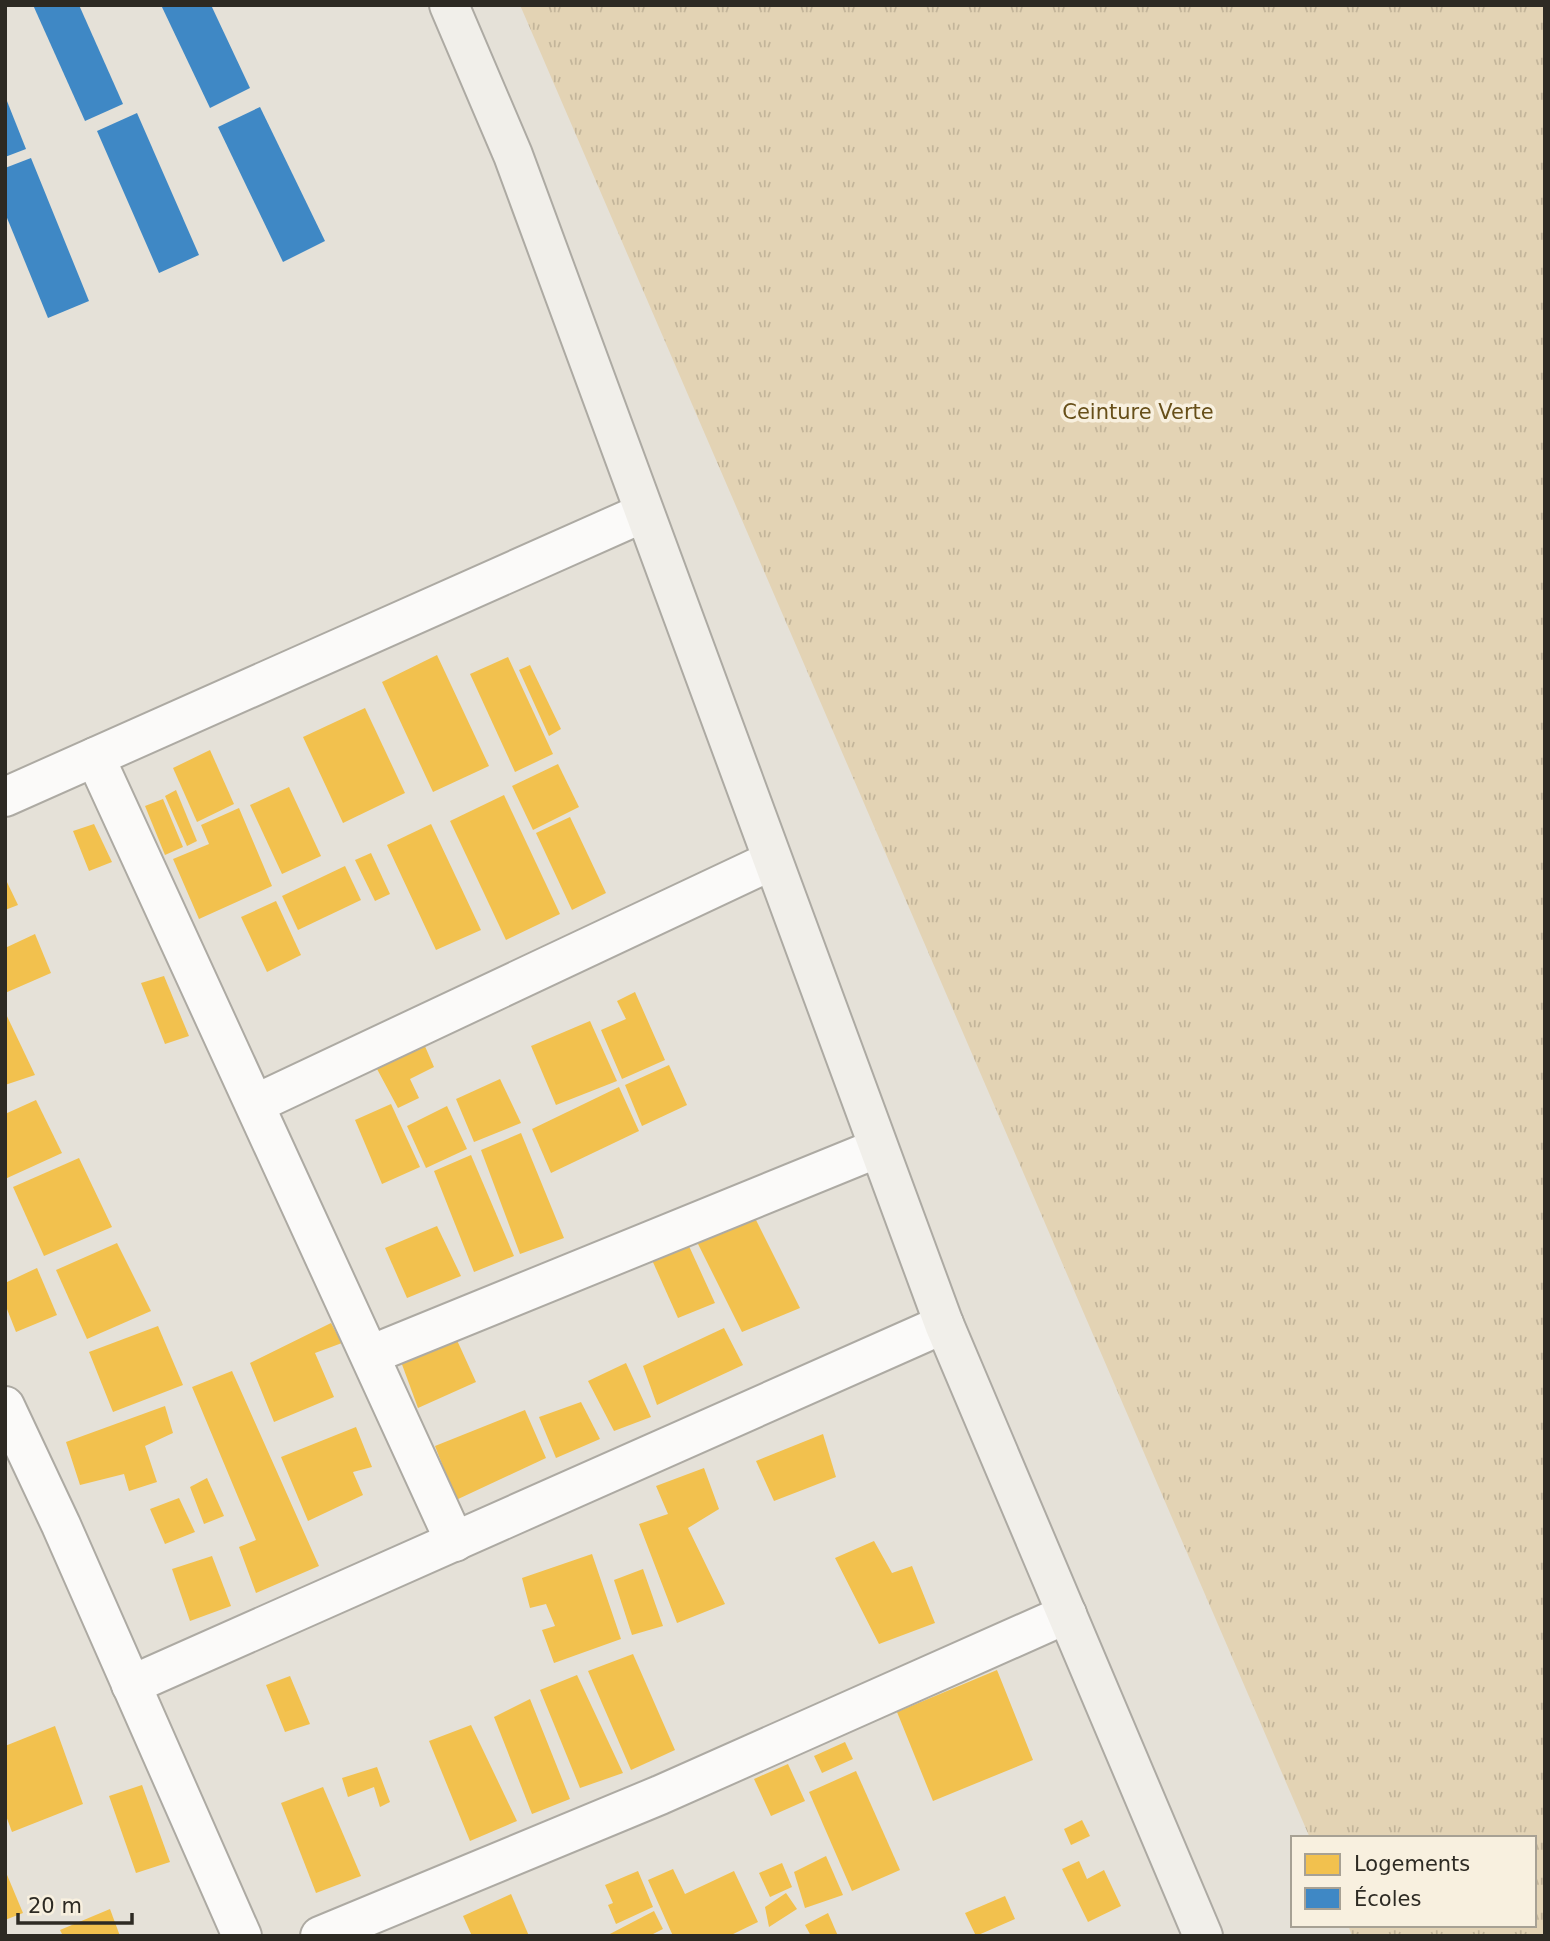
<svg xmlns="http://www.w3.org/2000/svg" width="1550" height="1941" viewBox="0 0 1550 1941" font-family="'DejaVu Sans',sans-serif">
<defs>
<pattern id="grass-tufts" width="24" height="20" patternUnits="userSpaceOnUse" patternTransform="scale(1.75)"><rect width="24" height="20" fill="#e3d3b4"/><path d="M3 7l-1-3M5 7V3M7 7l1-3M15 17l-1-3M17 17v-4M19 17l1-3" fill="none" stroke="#c3b59a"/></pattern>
</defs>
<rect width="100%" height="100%" fill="#e5e1d8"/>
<path fill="url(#grass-tufts)" d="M520,5h1025v1931h-193l-4,-11h186v-87h-224z"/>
<g fill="#f2c14e">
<path d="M437,655l52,111 -56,26 -51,-110z"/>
<path d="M508,657l45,97 -38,18 -45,-98z"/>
<path d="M530,665l31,64 -12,7 -30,-66z"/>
<path d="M365,708l40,85 -62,30 -40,-86z"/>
<path d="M210,750l24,54 -37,18 -24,-54z"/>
<path d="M558,764l21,43 -46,23 -21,-44z"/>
<path d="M289,787l32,69 -39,18 -32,-69z"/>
<path d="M176,790l21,51 -10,5 -22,-50z"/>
<path d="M504,795l56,119 -54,26 -56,-119z"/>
<path d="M163,799l20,48 -18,8 -20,-49z"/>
<path d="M239,808l33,78 -73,33 -26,-60 36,-15 -8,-19z"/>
<path d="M570,817l36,76 -34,17 -36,-77z"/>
<path d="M94,824l18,38 -23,9 -16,-40z"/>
<path d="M431,824l50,106 -45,20 -49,-105z"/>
<path d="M371,853l19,41 -15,7 -20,-41z"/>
<path d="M345,866l16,34 -63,30 -16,-34z"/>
<path d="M5,878l13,27 -13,5z"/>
<path d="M276,901l25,54 -34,17 -26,-55z"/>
<path d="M35,934l16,39 -46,20v-45z"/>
<path d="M164,976l25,60 -24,8 -24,-61z"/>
<path d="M635,992l30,68 -43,19 -21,-49 25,-11 -9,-18z"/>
<path d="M5,1012l30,63 -30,10z"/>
<path d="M590,1021l27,60 -61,24 -25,-59z"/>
<path d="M424,1044l10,23 -24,12 9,19 -21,10 -21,-39z"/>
<path d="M669,1065l18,40 -45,21 -17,-41z"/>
<path d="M500,1079l21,44 -47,19 -18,-43z"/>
<path d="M619,1087l20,44 -88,42 -19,-44z"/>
<path d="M36,1100l26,53 -57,26v-65z"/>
<path d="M391,1104l29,63 -38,17 -27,-64z"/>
<path d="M447,1106l20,43 -41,19 -19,-42z"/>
<path d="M521,1133l43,105 -44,16 -39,-104z"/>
<path d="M471,1155l43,101 -40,16 -40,-101z"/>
<path d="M79,1158l33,69 -68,29 -31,-69z"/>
<path d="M755,1218l45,90 -58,24 -46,-92z"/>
<path d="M437,1226l24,50 -54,22 -22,-50z"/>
<path d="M117,1243l34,68 -64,28 -31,-69z"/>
<path d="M688,1244l27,59 -37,15 -26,-58z"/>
<path d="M37,1268l20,47 -41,17 -11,-28v-21z"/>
<path d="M331,1323l11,20 -27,10 19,44 -60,25 -24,-59z"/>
<path d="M158,1326l25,59 -70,27 -24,-60z"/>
<path d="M724,1328l19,37 -86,40 -14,-39z"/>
<path d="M456,1338l20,44 -58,26 -18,-49z"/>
<path d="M626,1363l25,54 -37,14 -26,-50z"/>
<path d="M232,1371l87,195 -63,27 -17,-46 17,-7 -64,-153z"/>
<path d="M581,1402l19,37 -44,19 -17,-41z"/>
<path d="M165,1406l8,27 -28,13 12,36 -28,9 -5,-17 -44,11 -14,-43z"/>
<path d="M525,1410l21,48 -90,42 -21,-54z"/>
<path d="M356,1427l16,40 -19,5 10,23 -55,26 -27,-64z"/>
<path d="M823,1434l13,43 -62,24 -18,-40z"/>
<path d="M704,1468l15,41 -31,19 37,76 -48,19 -38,-99 29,-10 -12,-28z"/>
<path d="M207,1478l17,38 -20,8 -14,-37z"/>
<path d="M179,1498l16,34 -30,12 -15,-35z"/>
<path d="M874,1541l18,32 20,-7 23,57 -56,21 -44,-86z"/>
<path d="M592,1554l29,85 -67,24 -12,-33 13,-4 -9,-22 -16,4 -8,-30z"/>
<path d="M212,1556l19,50 -41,15 -18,-52z"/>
<path d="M643,1569l20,57 -31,9 -18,-55z"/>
<path d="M633,1654l42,96 -44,20 -43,-99z"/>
<path d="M997,1670l36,90 -100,41 -36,-89z"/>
<path d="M577,1675l46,98 -43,15 -40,-98z"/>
<path d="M290,1676l20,48 -25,8 -19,-47z"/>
<path d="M530,1699l40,100 -38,15 -38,-97z"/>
<path d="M471,1725l46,96 -47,20 -41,-100z"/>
<path d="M55,1726l28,78 -71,28 -7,-19v-67z"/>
<path d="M845,1742l8,17 -31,14 -8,-17z"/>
<path d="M788,1764l17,37 -34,15 -17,-37z"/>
<path d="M377,1767l13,35 -10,5 -6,-20 -26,10 -6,-19z"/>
<path d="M856,1771l44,99 -48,21 -43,-99z"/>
<path d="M142,1785l28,77 -34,11 -27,-77z"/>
<path d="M323,1787l38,89 -45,17 -35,-90z"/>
<path d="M1082,1820l8,16 -19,9 -7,-16z"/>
<path d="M826,1856l17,39 -38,13 -11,-36z"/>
<path d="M1079,1861l8,18 17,-9 17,36 -33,16 -26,-53z"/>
<path d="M782,1863l10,24 -22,10 -11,-24z"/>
<path d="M673,1869l12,25 49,-23 24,51 -29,14h-56l-25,-56z"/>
<path d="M5,1870l18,43 -18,7z"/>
<path d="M638,1871l15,36 -37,17 -8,-19 5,-2 -8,-18z"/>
<path d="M786,1893l11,16 -28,18 -4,-20z"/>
<path d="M511,1894l18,42h-57l-9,-20z"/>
<path d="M1005,1896l10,23 -39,17 -11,-23z"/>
<path d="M110,1909l10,27h-57l-3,-6z"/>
<path d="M654,1911l9,18 -14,7h-43z"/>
<path d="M828,1913l10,23h-27l-6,-11z"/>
</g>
<g fill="#3f88c5">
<path d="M33,5h46l44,99 -38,17z"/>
<path d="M161,5h50l39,83 -40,20z"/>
<path d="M5,96l21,53 -21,8z"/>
<path d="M260,107l65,134 -42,21 -65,-135z"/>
<path d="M137,113l62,142 -40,18 -62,-142z"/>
<path d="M31,158l58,143 -41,17 -43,-105v-45z"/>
</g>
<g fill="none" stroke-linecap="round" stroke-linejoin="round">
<g stroke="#adaaa3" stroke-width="42">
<g id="street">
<path d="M95,757l360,785"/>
<path d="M5,797l638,-284"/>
<path d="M255,1104l516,-243"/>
<path d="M370,1355l508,-207"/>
<path d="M5,1406l56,119 181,411"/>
<path d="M131,1685l813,-361"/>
<path d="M320,1936l340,-141 407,-181"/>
</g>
</g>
<g stroke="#adaaa3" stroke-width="42">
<path id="secondary" d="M449,5l64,150 431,1169 259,612"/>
</g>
<use href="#street" stroke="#fbfaf9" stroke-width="38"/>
<use href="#secondary" stroke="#f1efea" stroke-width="38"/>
</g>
<g text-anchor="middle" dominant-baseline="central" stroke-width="7" stroke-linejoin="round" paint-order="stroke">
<g font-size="21" fill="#674f19" stroke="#f8f0df">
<text x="1138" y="412">Ceinture Verte</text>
</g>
</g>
<rect width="1550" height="1941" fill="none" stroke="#2d2a23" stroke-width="14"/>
<rect x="1291" y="1836" width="245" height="91" fill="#f8f0df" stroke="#a7a194" stroke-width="2"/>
<rect x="1305" y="1854" width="35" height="21" fill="#f2c14e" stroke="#a7a194" stroke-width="2"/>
<text x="1354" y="1871" font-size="21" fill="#2d2a23">Logements</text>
<rect x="1305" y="1888" width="35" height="21" fill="#3f88c5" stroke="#a7a194" stroke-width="2"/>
<text x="1354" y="1906" font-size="21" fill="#2d2a23">Écoles</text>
<path d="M18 1913v10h114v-10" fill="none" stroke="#2d2a23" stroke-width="3.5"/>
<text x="28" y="1913" font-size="21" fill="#2d2a23" stroke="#f8f0df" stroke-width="5" paint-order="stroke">20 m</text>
</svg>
